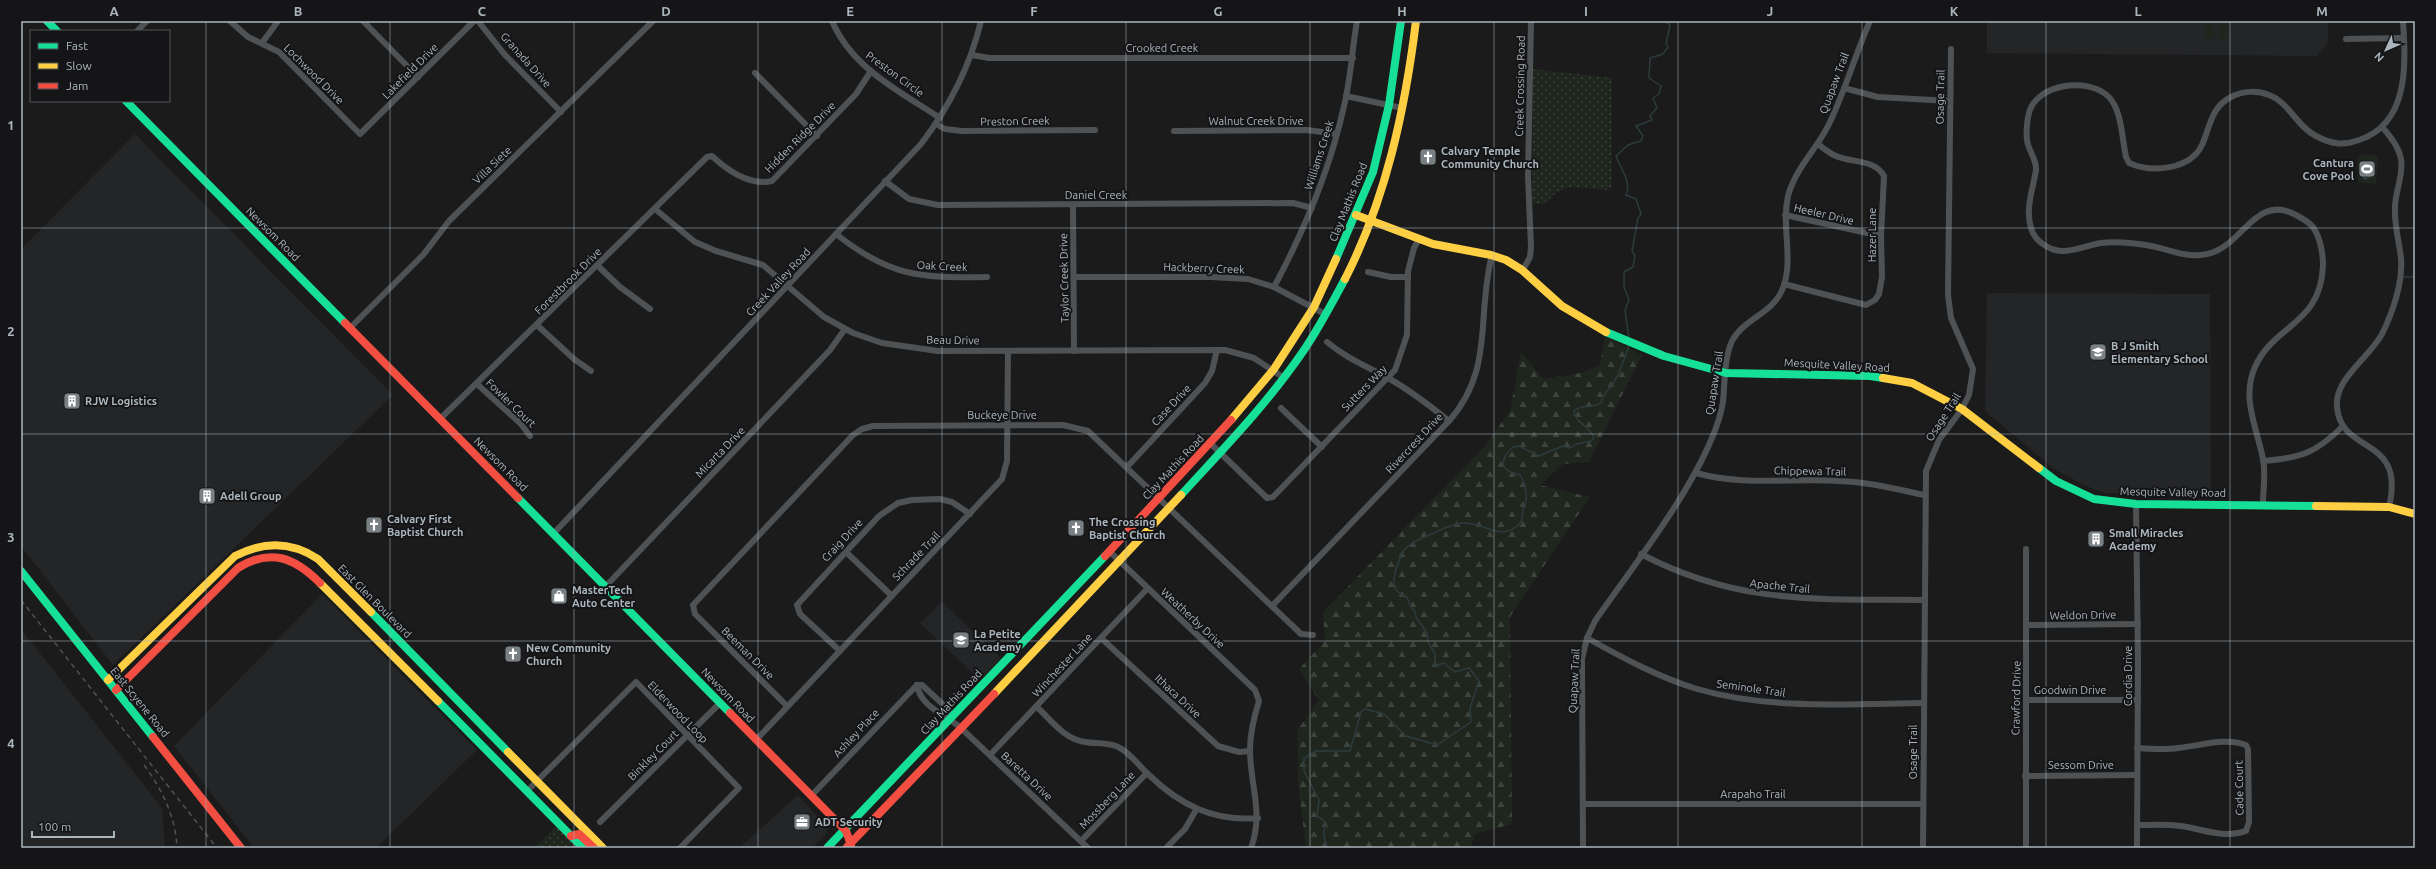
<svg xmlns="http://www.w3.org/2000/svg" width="2436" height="869" viewBox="0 0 2436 869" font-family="Ubuntu,sans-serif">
<defs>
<pattern id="green-dots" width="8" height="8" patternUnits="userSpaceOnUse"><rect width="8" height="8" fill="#1f261e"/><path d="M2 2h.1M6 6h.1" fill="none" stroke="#3d433d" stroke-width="1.8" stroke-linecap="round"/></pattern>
<pattern id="forest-firs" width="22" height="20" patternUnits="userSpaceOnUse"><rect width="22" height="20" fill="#1f261e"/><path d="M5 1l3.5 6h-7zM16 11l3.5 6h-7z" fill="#3d433d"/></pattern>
<pattern id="water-rules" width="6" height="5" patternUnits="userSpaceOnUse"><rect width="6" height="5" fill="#2c3c3e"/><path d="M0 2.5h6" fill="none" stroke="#485658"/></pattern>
</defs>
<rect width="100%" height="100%" fill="#1b1b1b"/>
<g fill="#242527">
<path d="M1987,21h341v22l-11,13 -330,-3z"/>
<path d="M135,134l258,261 -280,270 -92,-119v-297z"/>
<path d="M1987,293l223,1 1,199h-106l-19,-7 -32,-17 -69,-58z"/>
<path d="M322,594l155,156 -101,98h-122l-80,-102z"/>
<path d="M942,602l59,56 -21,22 -60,-57z"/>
<path d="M21,629l141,179 3,40h-144z"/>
<path d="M798,795l29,32 -1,7 -14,14h-73z"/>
</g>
<g fill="url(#green-dots)">
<path d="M1533,69l79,9v108l-5,4 -38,-3 -12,5 -13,12h-12z"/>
<path d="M556,826l21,22h-43z"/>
</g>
<path fill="url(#forest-firs)" d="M1605,336l37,19 -53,107 -26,2 -23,21 50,12 -80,120 2,207 -37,10 -4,14h-165l-8,-64 -1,-53 22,-31 -20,-31 26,-28 -2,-29 161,-165 26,-36 11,-59 22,27 38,-6 19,-8z"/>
<g fill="#1f261e">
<rect x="2205" y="21" width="9" height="17"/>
<rect x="2219" y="21" width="9" height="17"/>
<path d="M2365,154l13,2 -2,28 -18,-2v-26z"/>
</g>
<path fill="url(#water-rules)" d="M2366,166l5,2 -1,10 -5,2 -2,-1 -1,-8z"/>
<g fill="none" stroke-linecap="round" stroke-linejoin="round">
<g stroke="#2c3c3e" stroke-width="1.5">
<path d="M2403,277h12"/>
<path d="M1629,339l-4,-29 4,-10 -5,-13v-15l9,-5 2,-11 -3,-5 6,-33 3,-4 -5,-15 -10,-4c6,-13 -6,-27 -10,-39l12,-11 13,-4 2,-5 -7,-10 16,-6 -2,-4 7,-8 -4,-10 6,-4 2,-8 -12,-8 1,-20 13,-4 5,-7 -2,-4 4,-17 -3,-4 -7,-1"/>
<path d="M1327,848c0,-4 -3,-9 -3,-13 -1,-11 7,-10 -7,-19l2,-16 -15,-29v-13l12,-7h34l11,-39 4,-3 19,5 22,22 31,9 34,-23 -1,-14 9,-27 -10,-13 -14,4 -11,-9 -9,3v-12l-7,-12 -1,-9 -11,-16 -1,-6 -4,-4 -4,-10c-9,-3 -13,-7 -13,-17 0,-7 7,-26 11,-31 5,-7 49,-26 58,-26 21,-1 37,18 54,3 8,-6 4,-12 7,-19 5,-11 1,-19 -3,-31 -4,-3 -8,-2 -12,-5 -12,-6 -2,-19 4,-24l6,-1 20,10 24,-10 7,2 6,-4 15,-3 3,-3c-4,-12 -20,-16 -20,-27 7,-7 18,-2 27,-8 2,-10 8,-13 13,-21 7,-12 11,-24 15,-37"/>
</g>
<g stroke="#4f5254" stroke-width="6">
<path d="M230,21l18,16 31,15 81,82 114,-113"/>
<path d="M363,21l55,56"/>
<path d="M478,21l27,34 56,57"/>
<path d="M832,21c20,47 67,70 108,97"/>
<path d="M137,31l10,-10"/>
<path d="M2346,39l58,-1"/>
<path d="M262,43l16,-22"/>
<path d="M972,55l17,3h364"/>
<path d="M755,73l62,63"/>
<path d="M1844,88l34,9 72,4"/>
<path d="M1346,96l56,12"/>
<path d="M936,124l9,5 17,2 133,-1"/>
<path d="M2383,128c8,9 16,19 18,31 3,15 -6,33 -6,48 -1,17 4,34 6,51 2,24 -8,54 -19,76 -12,23 -48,45 -45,73 4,49 69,27 52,100"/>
<path d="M1174,131l133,-1 30,4"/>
<path d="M885,181l24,18 29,6 355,-2 19,5"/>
<path d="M1073,205l1,146"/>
<path d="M655,209l40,33 21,9 47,14 61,52 29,16 29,10 56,8 287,-1 29,8 30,20"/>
<path d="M1785,215l96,21"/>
<path d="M836,234c54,43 84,44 151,43"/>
<path d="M597,265l23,22 30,22"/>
<path d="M1523,270l7,-13 1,-10 -3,-71 3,-155"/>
<path d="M1368,272l23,5h17"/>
<path d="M1074,277h137l37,2 26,8 51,27"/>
<path d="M1784,284l82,21 9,-5 4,-6 3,-17 -1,-41 3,-60c-9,-17 -32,-13 -48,-20 -7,-3 -13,-8 -18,-12"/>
<path d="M1274,287c31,-58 56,-117 70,-181 7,-28 8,-57 13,-85"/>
<path d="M537,325l37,34 17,12"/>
<path d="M350,328l73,-73 26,-34 204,-200"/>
<path d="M1327,342c19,16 39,24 61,36 22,12 41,27 61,43"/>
<path d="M477,384l44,40 9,12"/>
<path d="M1281,408l41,39"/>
<path d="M440,419l267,-262 5,-1c15,14 38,30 60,25l84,-87 15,-23"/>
<path d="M1210,443l57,55 6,-1 122,-127 12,-35 1,-64 6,-23 5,-9"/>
<path d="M2263,461c38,-3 53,-8 80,-35"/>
<path d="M1127,467l78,-84 7,-12 5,-21"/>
<path d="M1696,473c46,13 96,5 143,8 29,1 57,8 85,14"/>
<path d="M2136,504l2,157 -1,187"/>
<path d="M2263,504c0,-14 3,-31 0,-45 -6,-31 -22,-61 -8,-92 19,-43 66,-42 68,-102 0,-12 -3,-28 -10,-38 -5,-6 -13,-10 -19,-13 -39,-20 -53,34 -87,40 -22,5 -40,-6 -61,-9 -12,-2 -34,-4 -45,-2 -13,2 -27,9 -40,8 -13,-1 -27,-11 -30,-23 -6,-20 2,-39 5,-58 1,-10 -8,-20 -9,-30 -1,-7 0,-20 2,-27 7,-29 59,-37 80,-16 13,14 13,42 17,60l3,6c23,10 61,7 73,-18 8,-18 9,-38 29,-48 11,-6 26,-7 38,-2 20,7 28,32 47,41 15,8 27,10 43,4 50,-16 47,-76 44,-119"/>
<path d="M554,533l367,-389c29,-38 49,-77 60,-123"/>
<path d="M1109,551l146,139 4,11c-5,16 -9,31 -9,49 0,35 14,63 1,98"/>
<path d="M846,552l46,44"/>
<path d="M1641,554c97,51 177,45 282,46"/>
<path d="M606,586l224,-236 15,-21"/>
<path d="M1272,606l177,-185c46,-52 27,-106 43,-166"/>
<path d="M2028,625l110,-1"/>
<path d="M1101,638l117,108 21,6 11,-1"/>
<path d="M1587,638c36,20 71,39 110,51 73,21 151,15 226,14"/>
<path d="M840,651l-40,-37 -3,-9 82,-89 19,-13 14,-3 28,-1 12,3 18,12"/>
<path d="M917,685c3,22 31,31 45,44l126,119"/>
<path d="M917,685h5l27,25 2,8"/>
<path d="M2026,700h112"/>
<path d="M787,706l-92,-92 -2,-9 160,-170 9,-6 11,-3 190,-1 25,6 213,203 12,1"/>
<path d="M1037,707c14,13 27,32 48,35 11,2 25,0 35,6 11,6 20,19 29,27 31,30 65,47 109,43"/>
<path d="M756,740l246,-261 5,-18 1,-110"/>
<path d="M990,755l157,-166"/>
<path d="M2025,776l112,-1"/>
<path d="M527,791l109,-109 103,106 -59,60"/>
<path d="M811,796l106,-111"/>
<path d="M1583,804h340"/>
<path d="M600,822l120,-119"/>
<path d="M2137,825c14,0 29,-1 44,1 21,3 43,13 65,5l3,-9 -1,-73 -2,-4c-21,-8 -46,1 -68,3 -13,2 -27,1 -41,0"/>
<path d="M1081,841l66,-68"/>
<path d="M1166,848l19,-19 11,-19"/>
<path d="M1583,848l-1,-189 5,-21 8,-17c39,-56 91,-121 117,-183 5,-12 9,-24 11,-36 2,-20 1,-43 9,-61 11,-22 41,-27 51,-53 11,-29 -2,-61 5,-92 7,-27 28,-46 40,-70 17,-34 27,-71 42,-105"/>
<path d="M1923,848l3,-377 13,-31 23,-31 7,-14 4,-26 -22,-51 -3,-23 3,-246"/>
<path d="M2026,848v-299"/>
</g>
<g stroke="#16e098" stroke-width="8">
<path d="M47,21l10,10"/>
<path d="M126,101l219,222"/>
<path d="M1336,259l37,-87 16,-67 12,-84"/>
<path d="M1606,332l58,24 62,17 144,3 13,2"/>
<path d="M2039,468l17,13 38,18 42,5 180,2"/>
<path d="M1181,495c43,-47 87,-92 123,-145 15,-22 28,-47 41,-71"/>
<path d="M518,498l212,215"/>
<path d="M21,571l132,166"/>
<path d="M371,612l137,140"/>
<path d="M438,701l145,147"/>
<path d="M827,848l278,-292"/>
</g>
<g stroke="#ffcf43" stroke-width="8">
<path d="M1356,215l77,29 58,11 15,5 16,10 40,36 44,26"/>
<path d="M1345,279c41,-80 60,-169 71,-258"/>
<path d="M1883,378l29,5 50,26 77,59"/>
<path d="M1231,420l43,-51 40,-62 22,-48"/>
<path d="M2316,506l73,1 26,7"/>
<path d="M320,583l118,118"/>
<path d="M108,680l127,-124c29,-15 56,-15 83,3l53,53"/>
<path d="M994,694l187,-199"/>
<path d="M508,752l95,96"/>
</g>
<g stroke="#f24e42" stroke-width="8">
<path d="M345,323l173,175"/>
<path d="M1105,556l126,-136"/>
<path d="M116,690l122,-122c32,-20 56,-11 82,15"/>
<path d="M730,713l116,118 5,14"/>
<path d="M153,737l88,111"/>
<path d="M571,836l8,-2 15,14"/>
<path d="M847,847l147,-153"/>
</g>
<g stroke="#4f5253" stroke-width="1.5" stroke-dasharray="5 4" stroke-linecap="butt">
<path d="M21,600l196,248"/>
<path d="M144,765c18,24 32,53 33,83"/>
</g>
</g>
<path fill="none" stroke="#abb6bd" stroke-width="1" stroke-opacity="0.55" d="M206,21v827M390,21v827M574,21v827M758,21v827M942,21v827M1126,21v827M1310,21v827M1494,21v827M1678,21v827M1862,21v827M2046,21v827M2230,21v827M21,228h2394M21,434h2394M21,641h2394"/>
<defs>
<g id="church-square" transform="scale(0.9)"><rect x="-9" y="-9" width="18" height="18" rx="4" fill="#798084" stroke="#151517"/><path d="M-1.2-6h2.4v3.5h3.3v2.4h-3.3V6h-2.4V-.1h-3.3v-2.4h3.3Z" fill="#fff"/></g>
<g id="stadium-square" transform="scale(0.9)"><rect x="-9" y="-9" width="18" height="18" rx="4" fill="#798084" stroke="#151517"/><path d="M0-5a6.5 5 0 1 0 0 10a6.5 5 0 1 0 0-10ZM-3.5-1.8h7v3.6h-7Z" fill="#fff"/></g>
<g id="school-square" transform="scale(0.9)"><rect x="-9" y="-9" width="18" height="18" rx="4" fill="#798084" stroke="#151517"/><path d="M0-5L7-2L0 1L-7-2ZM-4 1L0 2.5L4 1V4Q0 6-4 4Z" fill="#fff"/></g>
<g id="building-square" transform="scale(0.9)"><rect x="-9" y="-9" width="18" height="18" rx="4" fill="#798084" stroke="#151517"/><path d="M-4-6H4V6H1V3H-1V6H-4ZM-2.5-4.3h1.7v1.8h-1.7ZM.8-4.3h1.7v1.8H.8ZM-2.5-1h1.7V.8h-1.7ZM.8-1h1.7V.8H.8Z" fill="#fff"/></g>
<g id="shop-square" transform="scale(0.9)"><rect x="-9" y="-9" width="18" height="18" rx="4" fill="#798084" stroke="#151517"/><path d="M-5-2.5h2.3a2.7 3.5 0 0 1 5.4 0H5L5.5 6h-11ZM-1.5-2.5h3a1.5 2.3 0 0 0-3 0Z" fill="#fff"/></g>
<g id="office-square" transform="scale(0.9)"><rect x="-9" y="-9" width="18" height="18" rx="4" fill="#798084" stroke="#151517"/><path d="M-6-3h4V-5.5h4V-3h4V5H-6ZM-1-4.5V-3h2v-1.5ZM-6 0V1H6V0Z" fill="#fff"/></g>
</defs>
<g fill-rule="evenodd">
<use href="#church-square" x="1428" y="157"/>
<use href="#stadium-square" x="2367" y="169"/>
<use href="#school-square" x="2098" y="352"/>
<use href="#building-square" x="72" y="401"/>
<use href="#building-square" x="207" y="496"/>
<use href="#church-square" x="374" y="525"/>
<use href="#church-square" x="1076" y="528"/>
<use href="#building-square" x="2096" y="539"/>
<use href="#shop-square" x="559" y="596"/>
<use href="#school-square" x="961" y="640"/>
<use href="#church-square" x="513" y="654"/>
<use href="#office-square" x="802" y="822"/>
</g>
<g text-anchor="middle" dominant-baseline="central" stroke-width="4" stroke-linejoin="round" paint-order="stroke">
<g font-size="11" fill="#abb6bd" stroke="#151517">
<text x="1162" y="48">Crooked Creek</text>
<text transform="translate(526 60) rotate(48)">Granada Drive</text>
<text transform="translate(410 71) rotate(-45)">Lakefield Drive</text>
<text transform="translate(314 74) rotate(45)">Lochwood Drive</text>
<text transform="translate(895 74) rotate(36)">Preston Circle</text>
<text transform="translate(1834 83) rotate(-69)">Quapaw Trail</text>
<text transform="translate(1520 86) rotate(-89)">Creek Crossing Road</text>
<text transform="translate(1940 97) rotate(-89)">Osage Trail</text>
<text transform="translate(1015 121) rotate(-1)">Preston Creek</text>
<text x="1256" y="121">Walnut Creek Drive</text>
<text transform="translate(800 137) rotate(-45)">Hidden Ridge Drive</text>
<text transform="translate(1319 155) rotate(-72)">Williams Creek</text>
<text transform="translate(492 165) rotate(-44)">Villa Siete</text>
<text x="1096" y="195">Daniel Creek</text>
<text transform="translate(1348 202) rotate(-68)">Clay Mathis Road</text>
<text transform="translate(1824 214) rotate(13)">Heeler Drive</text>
<text transform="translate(273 234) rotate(45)">Newsom Road</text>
<text transform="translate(1872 235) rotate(-90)">Hazer Lane</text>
<text transform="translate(942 266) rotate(3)">Oak Creek</text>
<text transform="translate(1204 268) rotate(2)">Hackberry Creek</text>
<text transform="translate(1064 278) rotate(-91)">Taylor Creek Drive</text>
<text transform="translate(568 281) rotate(-45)">Forestbrook Drive</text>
<text transform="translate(778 282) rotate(-47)">Creek Valley Road</text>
<text transform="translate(953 340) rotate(1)">Beau Drive</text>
<text transform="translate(1837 365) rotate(3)">Mesquite Valley Road</text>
<text transform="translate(1714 383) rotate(-81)">Quapaw Trail</text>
<text transform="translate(1364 388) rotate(-46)">Sutters Way</text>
<text transform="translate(511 403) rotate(44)">Fowler Court</text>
<text transform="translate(1171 405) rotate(-47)">Case Drive</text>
<text x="1002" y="415">Buckeye Drive</text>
<text transform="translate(1943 417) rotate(-57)">Osage Trail</text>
<text transform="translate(1414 443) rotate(-47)">Rivercrest Drive</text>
<text transform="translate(720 452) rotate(-46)">Micarta Drive</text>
<text transform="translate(501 464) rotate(45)">Newsom Road</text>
<text transform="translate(1173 467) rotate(-47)">Clay Mathis Road</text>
<text transform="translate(1810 471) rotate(1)">Chippewa Trail</text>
<text transform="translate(2173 492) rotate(1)">Mesquite Valley Road</text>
<text transform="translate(842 540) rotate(-47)">Craig Drive</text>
<text transform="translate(916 556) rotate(-46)">Schrade Trail</text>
<text transform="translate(1780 586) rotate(6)">Apache Trail</text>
<text transform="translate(375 601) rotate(45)">East Glen Boulevard</text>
<text transform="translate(2083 615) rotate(-1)">Weldon Drive</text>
<text transform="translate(1193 618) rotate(43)">Weatherby Drive</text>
<text transform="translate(748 653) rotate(45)">Beeman Drive</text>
<text transform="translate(1062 665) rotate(-47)">Winchester Lane</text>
<text transform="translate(2128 676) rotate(-90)">Cordia Drive</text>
<text transform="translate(1574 681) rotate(-87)">Quapaw Trail</text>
<text transform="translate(1751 688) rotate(8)">Seminole Trail</text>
<text x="2070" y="690">Goodwin Drive</text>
<text transform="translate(728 695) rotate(46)">Newsom Road</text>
<text transform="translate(1178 696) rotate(43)">Ithaca Drive</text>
<text transform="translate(2016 698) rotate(-89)">Crawford Drive</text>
<text transform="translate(140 702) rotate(51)">East Scyene Road</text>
<text transform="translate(951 702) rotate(-47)">Clay Mathis Road</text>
<text transform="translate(678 712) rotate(46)">Elderwood Loop</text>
<text transform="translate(856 733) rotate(-47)">Ashley Place</text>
<text transform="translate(1913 752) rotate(-90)">Osage Trail</text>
<text transform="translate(653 755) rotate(-45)">Binkley Court</text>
<text x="2081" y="765">Sessom Drive</text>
<text transform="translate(1027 776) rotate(43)">Baretta Drive</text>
<text transform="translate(2239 788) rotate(-91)">Cade Court</text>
<text x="1753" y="794">Arapaho Trail</text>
<text transform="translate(1107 800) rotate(-46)">Mossberg Lane</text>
</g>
<g font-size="11" font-weight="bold" fill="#abb6bd" stroke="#151517" text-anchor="start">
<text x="1441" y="151">Calvary Temple<tspan x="1441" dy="13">Community Church</tspan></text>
<text x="2354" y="163" text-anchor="end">Cantura<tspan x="2354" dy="13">Cove Pool</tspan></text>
<text x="2111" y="346">B J Smith<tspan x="2111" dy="13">Elementary School</tspan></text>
<text x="85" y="401">RJW Logistics</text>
<text x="220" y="496">Adell Group</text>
<text x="387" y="519">Calvary First<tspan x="387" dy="13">Baptist Church</tspan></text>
<text x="1089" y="522">The Crossing<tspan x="1089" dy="13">Baptist Church</tspan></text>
<text x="2109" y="533">Small Miracles<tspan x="2109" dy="13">Academy</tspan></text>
<text x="572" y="590">MasterTech<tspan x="572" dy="13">Auto Center</tspan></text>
<text x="974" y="634">La Petite<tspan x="974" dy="13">Academy</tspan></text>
<text x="526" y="648">New Community<tspan x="526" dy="13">Church</tspan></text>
<text x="815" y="822">ADT Security</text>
</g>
</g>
<rect width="2436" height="869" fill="none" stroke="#151517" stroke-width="44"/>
<rect x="30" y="30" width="140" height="72" fill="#151517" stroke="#515559"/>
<rect x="38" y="43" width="20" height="6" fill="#16e098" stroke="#515559"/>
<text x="66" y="50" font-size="12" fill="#abb6bd">Fast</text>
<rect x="38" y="63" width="20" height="6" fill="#ffcf43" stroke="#515559"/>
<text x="66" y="70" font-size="12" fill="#abb6bd">Slow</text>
<rect x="38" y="83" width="20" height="6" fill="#f24e42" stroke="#515559"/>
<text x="66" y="90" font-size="12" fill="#abb6bd">Jam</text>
<g transform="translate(2386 50) rotate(225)" stroke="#151517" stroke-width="3" paint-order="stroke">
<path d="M0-3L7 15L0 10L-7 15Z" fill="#abb6bd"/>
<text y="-6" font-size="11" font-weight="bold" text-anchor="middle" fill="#abb6bd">N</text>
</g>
<path d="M32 831v6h82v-6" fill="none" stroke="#abb6bd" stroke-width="2"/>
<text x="38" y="831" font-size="12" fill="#abb6bd" stroke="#151517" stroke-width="3" paint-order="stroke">100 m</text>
<rect x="22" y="22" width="2392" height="825" fill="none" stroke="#abb6bd" stroke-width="1.5"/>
<g font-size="13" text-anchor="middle" font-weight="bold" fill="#abb6bd">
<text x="114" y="16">A</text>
<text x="298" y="16">B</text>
<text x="482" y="16">C</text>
<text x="666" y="16">D</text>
<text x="850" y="16">E</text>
<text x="1034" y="16">F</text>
<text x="1218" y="16">G</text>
<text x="1402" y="16">H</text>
<text x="1586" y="16">I</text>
<text x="1770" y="16">J</text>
<text x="1954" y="16">K</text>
<text x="2138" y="16">L</text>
<text x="2322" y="16">M</text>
<text x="11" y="130">1</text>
<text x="11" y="336">2</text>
<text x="11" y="542">3</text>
<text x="11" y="748">4</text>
</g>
</svg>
